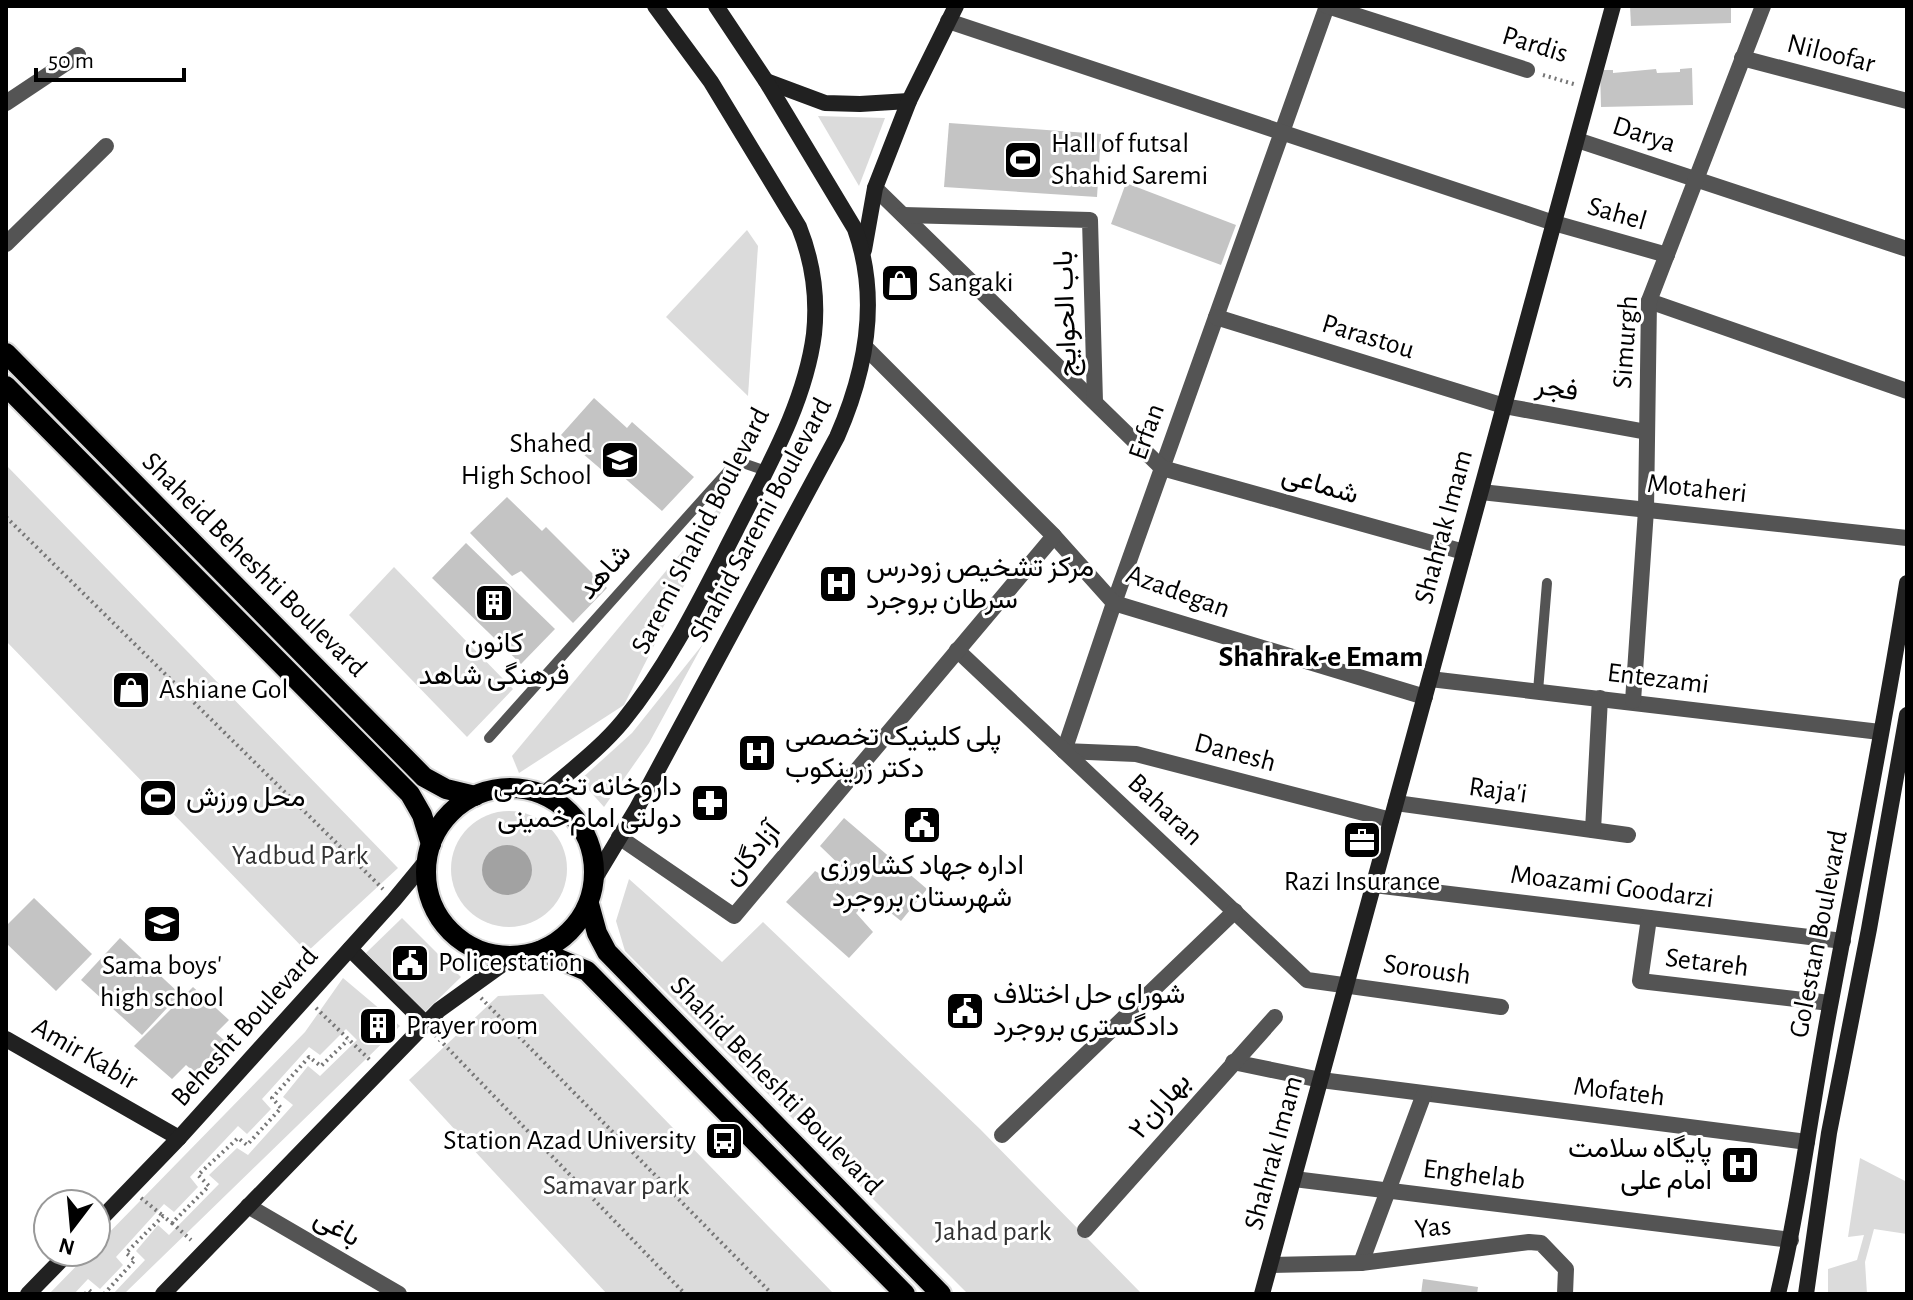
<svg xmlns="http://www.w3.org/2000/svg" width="1913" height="1300" viewBox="0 0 1913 1300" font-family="'Alegreya Sans',Vazirmatn,sans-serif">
<rect width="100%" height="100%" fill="#fff"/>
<g fill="#dbdbdb">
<path d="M818,116l67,2 -26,68z"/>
<path d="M747,230l11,16 -10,150 -82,-79z"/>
<path d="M6,465l392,403 -91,84 -301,-311z"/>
<path d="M730,494l-106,211 -105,68 -7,-17z"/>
<path d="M394,567l119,122 -46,48 -118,-122z"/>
<path d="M703,644l-54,99 -45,64 -24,-27 52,-47z"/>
<circle cx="509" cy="869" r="58"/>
<path d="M629,879l93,83 41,-40 217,207 162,165h-174l-343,-343 -9,-30z"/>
<path d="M402,918l59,59 -36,35 -59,-59z"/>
<path d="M343,978l57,48 -276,268h-11l32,-34 -9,-9 22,-26 11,10 50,-51 -10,-9 28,-27 11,7 45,-50 -10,-8 25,-31 12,10 37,-36 -11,-11 -26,26 -11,-8 -47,52 9,10 -24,25 -9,-8 -48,51 8,10 -24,25 -10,-8 -48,53 7,8 -23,24 -12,-10 -14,15h-25l41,-42h6v-6l209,-214z"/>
<path d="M543,994l291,300h-227l-198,-214 89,-84z"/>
<path d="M1860,1158l47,24v52l-33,-5 -9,33 2,32h-39v-25l29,-9 7,-25 -16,2z"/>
</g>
<circle fill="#a2a2a2" cx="507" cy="870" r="25"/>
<g fill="#c4c4c4">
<path d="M1630,6h101v17l-100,3z"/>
<path d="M1692,68l1,37 -92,2 -1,-37h13v3l43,-4 1,4 23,-1v-3z"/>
<path d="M949,123l152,11 -4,63 -153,-10z"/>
<path d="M1126,183l110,42 -15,40 -110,-41z"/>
<path d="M594,398l33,30 5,-6 62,55 -32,34 -51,-45 -8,5 -42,-36z"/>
<path d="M507,497l35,34 4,-4 61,61 -34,35 -52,-52 -9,5 -42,-43z"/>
<path d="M466,543l89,86 -34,35 -89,-86z"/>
<path d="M844,818l83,71 -26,32 -30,-24 -15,16 17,19 -24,26 -63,-56 29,-31 22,13 10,-12 -27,-26z"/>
<path d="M34,898l58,56 -36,37 -50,-48v-17z"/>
<path d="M120,938l60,56 -38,41 -61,-55z"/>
<path d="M193,987l36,33 -13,13 9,8 -30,32 -9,-8 -14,14 -38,-33z"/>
<path d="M371,1007l26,28 -12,10 -25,-28z"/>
<path d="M1423,1279l55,8 -1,7h-56z"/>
</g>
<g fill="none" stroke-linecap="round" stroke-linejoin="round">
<g stroke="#dbdbdb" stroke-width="24">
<g id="primary">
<path d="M6,353l418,424 22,12 29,7"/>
<path d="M6,386l404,408 12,21 9,29"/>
<circle cx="510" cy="872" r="84"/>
<path d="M589,904l8,29 10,19 334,342"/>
<path d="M540,951l47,20 318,323"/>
</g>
</g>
<g stroke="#767676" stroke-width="4" stroke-dasharray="2 4" stroke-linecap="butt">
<path d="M1543,75l34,10"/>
<path d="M6,517l377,372"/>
<path d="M481,998l291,296"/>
<path d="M316,1008l54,52"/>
<path d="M435,1035l250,259"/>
<path d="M141,1198l21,17"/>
<path d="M172,1223l19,17"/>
<path d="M85,1294l4,-4 5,4"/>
<path d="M104,1294l31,-34 -9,-7 37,-37 9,7 37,-37 -11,-11 40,-37 9,7 34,-37 -9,-10 37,-41 12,9 27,-26"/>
<path d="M804,1294h4"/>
</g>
<g stroke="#545454" stroke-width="10">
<path d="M1538,691l9,-108"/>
<path d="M489,738l248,-277 29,10"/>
</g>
<g stroke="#545454" stroke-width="16">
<path d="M1327,6l-213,597 -50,148 72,3 255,66"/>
<path d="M1327,6l200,64"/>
<path d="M948,21l606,202 113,32"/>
<path d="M1742,58l165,43"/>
<path d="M6,103l72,-48"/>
<path d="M1577,140l330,109"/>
<path d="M875,188l287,280 302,84"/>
<path d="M903,215l187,5 5,182"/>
<path d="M6,244l100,-98"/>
<path d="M1649,301l258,90"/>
<path d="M1216,317l288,89 143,26"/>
<path d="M865,347l189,189 60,67 311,94"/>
<path d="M1481,492l426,46"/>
<path d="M957,650l350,330 194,27"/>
<path d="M1430,679l450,53"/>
<path d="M1633,701l13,-191 3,-209 114,-295"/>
<path d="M1396,803l232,32"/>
<path d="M1593,830l7,-132"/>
<path d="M619,837l115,79 320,-380"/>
<path d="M1374,885l469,56"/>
<path d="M1649,918l-9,63 190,22"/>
<path d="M1233,1062l88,18 486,62"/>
<path d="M1002,1135l233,-224"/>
<path d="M1294,1179l497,61"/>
<path d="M248,1206l151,88"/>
<path d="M1085,1230l190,-213"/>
<path d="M1361,1263l63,-169"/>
<path d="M1271,1265l90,-2 168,-21 12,1 25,26 -1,25"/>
</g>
<g stroke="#212121" stroke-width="16">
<path d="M766,81l59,22 35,1 49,-3"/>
<path d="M864,250l11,-62 34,-87 47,-95"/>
<path d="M543,795c27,-24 57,-46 80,-74 46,-56 79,-125 112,-189 31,-62 70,-128 79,-198 4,-38 -1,-72 -15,-107l-88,-145 -56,-76"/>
<path d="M595,878l41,-68 201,-373c29,-66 43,-138 18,-208l-89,-148 -50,-75"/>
<path d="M350,949l76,75"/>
<path d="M6,1039l173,99"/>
<path d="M96,1224l83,-86 215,-238 33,-40"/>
<path d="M28,1294l41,-42"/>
<path d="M163,1294l276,-284 75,-54"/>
<path d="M1262,1294l351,-1288"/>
<path d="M1778,1294c23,-97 34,-195 53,-293 26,-139 54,-278 76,-418"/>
<path d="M1806,1294l23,-161 40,-204 38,-214"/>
</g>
<use href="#primary" stroke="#000" stroke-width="20"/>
</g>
<defs>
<g id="stadium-square" transform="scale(2)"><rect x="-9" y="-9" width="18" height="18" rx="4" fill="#000" stroke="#fff"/><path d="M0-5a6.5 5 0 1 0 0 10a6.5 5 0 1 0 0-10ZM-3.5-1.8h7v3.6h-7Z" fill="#fff"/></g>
<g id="shop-square" transform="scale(2)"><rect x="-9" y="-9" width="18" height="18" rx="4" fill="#000" stroke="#fff"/><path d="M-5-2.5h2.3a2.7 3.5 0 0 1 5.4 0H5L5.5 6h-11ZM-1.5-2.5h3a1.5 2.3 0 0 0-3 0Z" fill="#fff"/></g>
<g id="school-square" transform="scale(2)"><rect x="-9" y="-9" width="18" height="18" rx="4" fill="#000" stroke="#fff"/><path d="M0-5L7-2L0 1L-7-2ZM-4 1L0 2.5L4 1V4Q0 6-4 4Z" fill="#fff"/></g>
<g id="hospital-square" transform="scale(2)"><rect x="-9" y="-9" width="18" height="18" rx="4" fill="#000" stroke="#fff"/><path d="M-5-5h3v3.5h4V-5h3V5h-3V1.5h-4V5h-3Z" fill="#fff"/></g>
<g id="building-square" transform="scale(2)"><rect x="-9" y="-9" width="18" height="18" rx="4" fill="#000" stroke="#fff"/><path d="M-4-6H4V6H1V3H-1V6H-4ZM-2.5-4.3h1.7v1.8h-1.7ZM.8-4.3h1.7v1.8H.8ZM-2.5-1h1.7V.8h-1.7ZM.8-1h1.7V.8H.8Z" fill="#fff"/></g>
<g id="pharmacy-square" transform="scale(2)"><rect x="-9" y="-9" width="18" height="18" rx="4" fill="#000" stroke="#fff"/><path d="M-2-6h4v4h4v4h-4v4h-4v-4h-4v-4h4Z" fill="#fff"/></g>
<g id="civic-square" transform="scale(2)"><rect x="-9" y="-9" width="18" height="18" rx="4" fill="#000" stroke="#fff"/><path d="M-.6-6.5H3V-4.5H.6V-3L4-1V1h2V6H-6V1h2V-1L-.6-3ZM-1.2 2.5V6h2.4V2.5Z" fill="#fff"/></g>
<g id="office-square" transform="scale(2)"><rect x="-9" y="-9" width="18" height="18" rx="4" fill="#000" stroke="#fff"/><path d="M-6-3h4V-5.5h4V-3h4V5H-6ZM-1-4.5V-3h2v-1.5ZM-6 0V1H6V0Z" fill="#fff"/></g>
<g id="bus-square" transform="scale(2)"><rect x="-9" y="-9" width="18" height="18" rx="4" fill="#000" stroke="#fff"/><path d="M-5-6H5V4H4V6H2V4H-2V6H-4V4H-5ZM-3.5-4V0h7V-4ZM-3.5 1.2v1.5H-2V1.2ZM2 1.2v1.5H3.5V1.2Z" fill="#fff"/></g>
</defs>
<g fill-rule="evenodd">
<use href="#stadium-square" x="1023" y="160"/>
<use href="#shop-square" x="900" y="283"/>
<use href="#school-square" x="620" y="460"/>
<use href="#hospital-square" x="838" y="584"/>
<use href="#building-square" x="494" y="603"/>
<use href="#shop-square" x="131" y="690"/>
<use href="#hospital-square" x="757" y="753"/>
<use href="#stadium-square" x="158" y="798"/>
<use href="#pharmacy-square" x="710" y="803"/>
<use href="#civic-square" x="922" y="825"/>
<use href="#office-square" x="1362" y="840"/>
<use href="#school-square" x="162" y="924"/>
<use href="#civic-square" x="410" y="963"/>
<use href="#civic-square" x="965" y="1011"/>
<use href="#building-square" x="378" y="1026"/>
<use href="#bus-square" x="724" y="1141"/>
<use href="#hospital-square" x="1740" y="1165"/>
</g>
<g text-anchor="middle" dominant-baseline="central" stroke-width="6" stroke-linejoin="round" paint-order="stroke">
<g font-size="28" fill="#000" stroke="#fff">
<text transform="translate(1535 45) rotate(17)">Pardis</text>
<text transform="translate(1831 54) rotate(14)">Niloofar</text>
<text transform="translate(1644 135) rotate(18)">Darya</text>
<text transform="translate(1617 214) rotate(16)">Sahel</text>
<text transform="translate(1066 314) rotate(-92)">باب الحوایج</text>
<text transform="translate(1368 337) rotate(17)">Parastou</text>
<text transform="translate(1626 342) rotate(-86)">Simurgh</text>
<text transform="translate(1557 389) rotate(10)">فجر</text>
<text transform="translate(1147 432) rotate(-70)">Erfan</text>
<text transform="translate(1320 485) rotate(16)">شماعی</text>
<text transform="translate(1697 489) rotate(6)">Motaheri</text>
<text transform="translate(761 520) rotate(-62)">Shahid Saremi Boulevard</text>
<text transform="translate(1444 527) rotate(-75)">Shahrak Imam</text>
<text transform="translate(701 531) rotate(-63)">Saremi Shahid Boulevard</text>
<text transform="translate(254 565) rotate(45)">Shaheid Beheshti Boulevard</text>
<text transform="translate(605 572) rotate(-48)">شاهد</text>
<text transform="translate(1178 592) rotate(20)">Azadegan</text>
<text transform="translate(1658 679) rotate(7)">Entezami</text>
<text transform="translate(1235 753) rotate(15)">Danesh</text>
<text transform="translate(1498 791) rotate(8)">Raja'i</text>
<text transform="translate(1165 810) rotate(43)">Baharan</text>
<text transform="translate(752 854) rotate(-50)">آزادگان</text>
<text transform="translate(1612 887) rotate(7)">Moazami Goodarzi</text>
<text transform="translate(1819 934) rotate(-79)">Golestan Boulevard</text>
<text transform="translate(1707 963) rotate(7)">Setareh</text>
<text transform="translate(1427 970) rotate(8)">Soroush</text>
<text transform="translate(245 1027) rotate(-48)">Behesht Boulevard</text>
<text transform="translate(85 1054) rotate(30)">Amir Kabir</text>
<text transform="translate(776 1086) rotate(46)">Shahid Beheshti Boulevard</text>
<text transform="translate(1619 1092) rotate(7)">Mofateh</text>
<text transform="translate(1160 1106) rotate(-49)">بهاران۲</text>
<text transform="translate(1274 1153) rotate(-75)">Shahrak Imam</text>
<text transform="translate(1474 1175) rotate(7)">Enghelab</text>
<text transform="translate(337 1228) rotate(30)">باغی</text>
<text transform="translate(1433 1228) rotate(-7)">Yas</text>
</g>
<g font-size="28" fill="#000" stroke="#fff" text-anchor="start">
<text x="1051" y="144">Hall of futsal<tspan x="1051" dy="32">Shahid Saremi</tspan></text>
<text x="928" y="283">Sangaki</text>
<text x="592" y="444" text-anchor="end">Shahed<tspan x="592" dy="32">High School</tspan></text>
<text x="866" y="568">مرکز تشخیص زودرس<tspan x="866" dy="32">سرطان بروجرد</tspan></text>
<text x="494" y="644" text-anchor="middle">کانون<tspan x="494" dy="32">فرهنگی شاهد</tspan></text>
<text x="159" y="690">Ashiane Gol</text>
<text x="785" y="737">پلی کلینیک تخصصی<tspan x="785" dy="32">دکتر زرینکوب</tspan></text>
<text x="682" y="787" text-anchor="end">داروخانه تخصصی<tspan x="682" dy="32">دولتی امام‌خمینی</tspan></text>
<text x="186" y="798">محل ورزش</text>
<text x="922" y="866" text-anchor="middle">اداره جهاد کشاورزی<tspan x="922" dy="32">شهرستان بروجرد</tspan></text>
<text x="1362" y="882" text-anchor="middle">Razi Insurance</text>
<text x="438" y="963">Police station</text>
<text x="162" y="966" text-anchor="middle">Sama boys'<tspan x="162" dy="32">high school</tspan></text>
<text x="993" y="995">شورای حل اختلاف<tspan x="993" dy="32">دادگستری بروجرد</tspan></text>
<text x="406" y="1026">Prayer room</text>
<text x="696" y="1141" text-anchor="end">Station Azad University</text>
<text x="1712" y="1149" text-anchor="end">پایگاه سلامت<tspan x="1712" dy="32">امام علی</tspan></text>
</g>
<g font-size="28" fill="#323232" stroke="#fff">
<text x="300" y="856">Yadbud Park</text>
<text x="616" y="1186">Samavar park</text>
<text x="993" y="1232">Jahad park</text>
</g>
<g font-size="30" font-weight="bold" fill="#000" stroke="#fff">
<text x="1321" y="657">Shahrak-e Emam</text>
</g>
</g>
<rect width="1913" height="1300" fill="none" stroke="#000000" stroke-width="16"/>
<g transform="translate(72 1228) rotate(196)"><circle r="38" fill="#ffffff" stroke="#999999" stroke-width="2"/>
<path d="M0-6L14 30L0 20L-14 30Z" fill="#000000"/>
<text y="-12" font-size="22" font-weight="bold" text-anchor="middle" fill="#000000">N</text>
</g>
<path d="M36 68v12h148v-12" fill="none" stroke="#000000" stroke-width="4"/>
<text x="48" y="68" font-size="24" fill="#000000" stroke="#ffffff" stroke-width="6" paint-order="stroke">50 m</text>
</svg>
